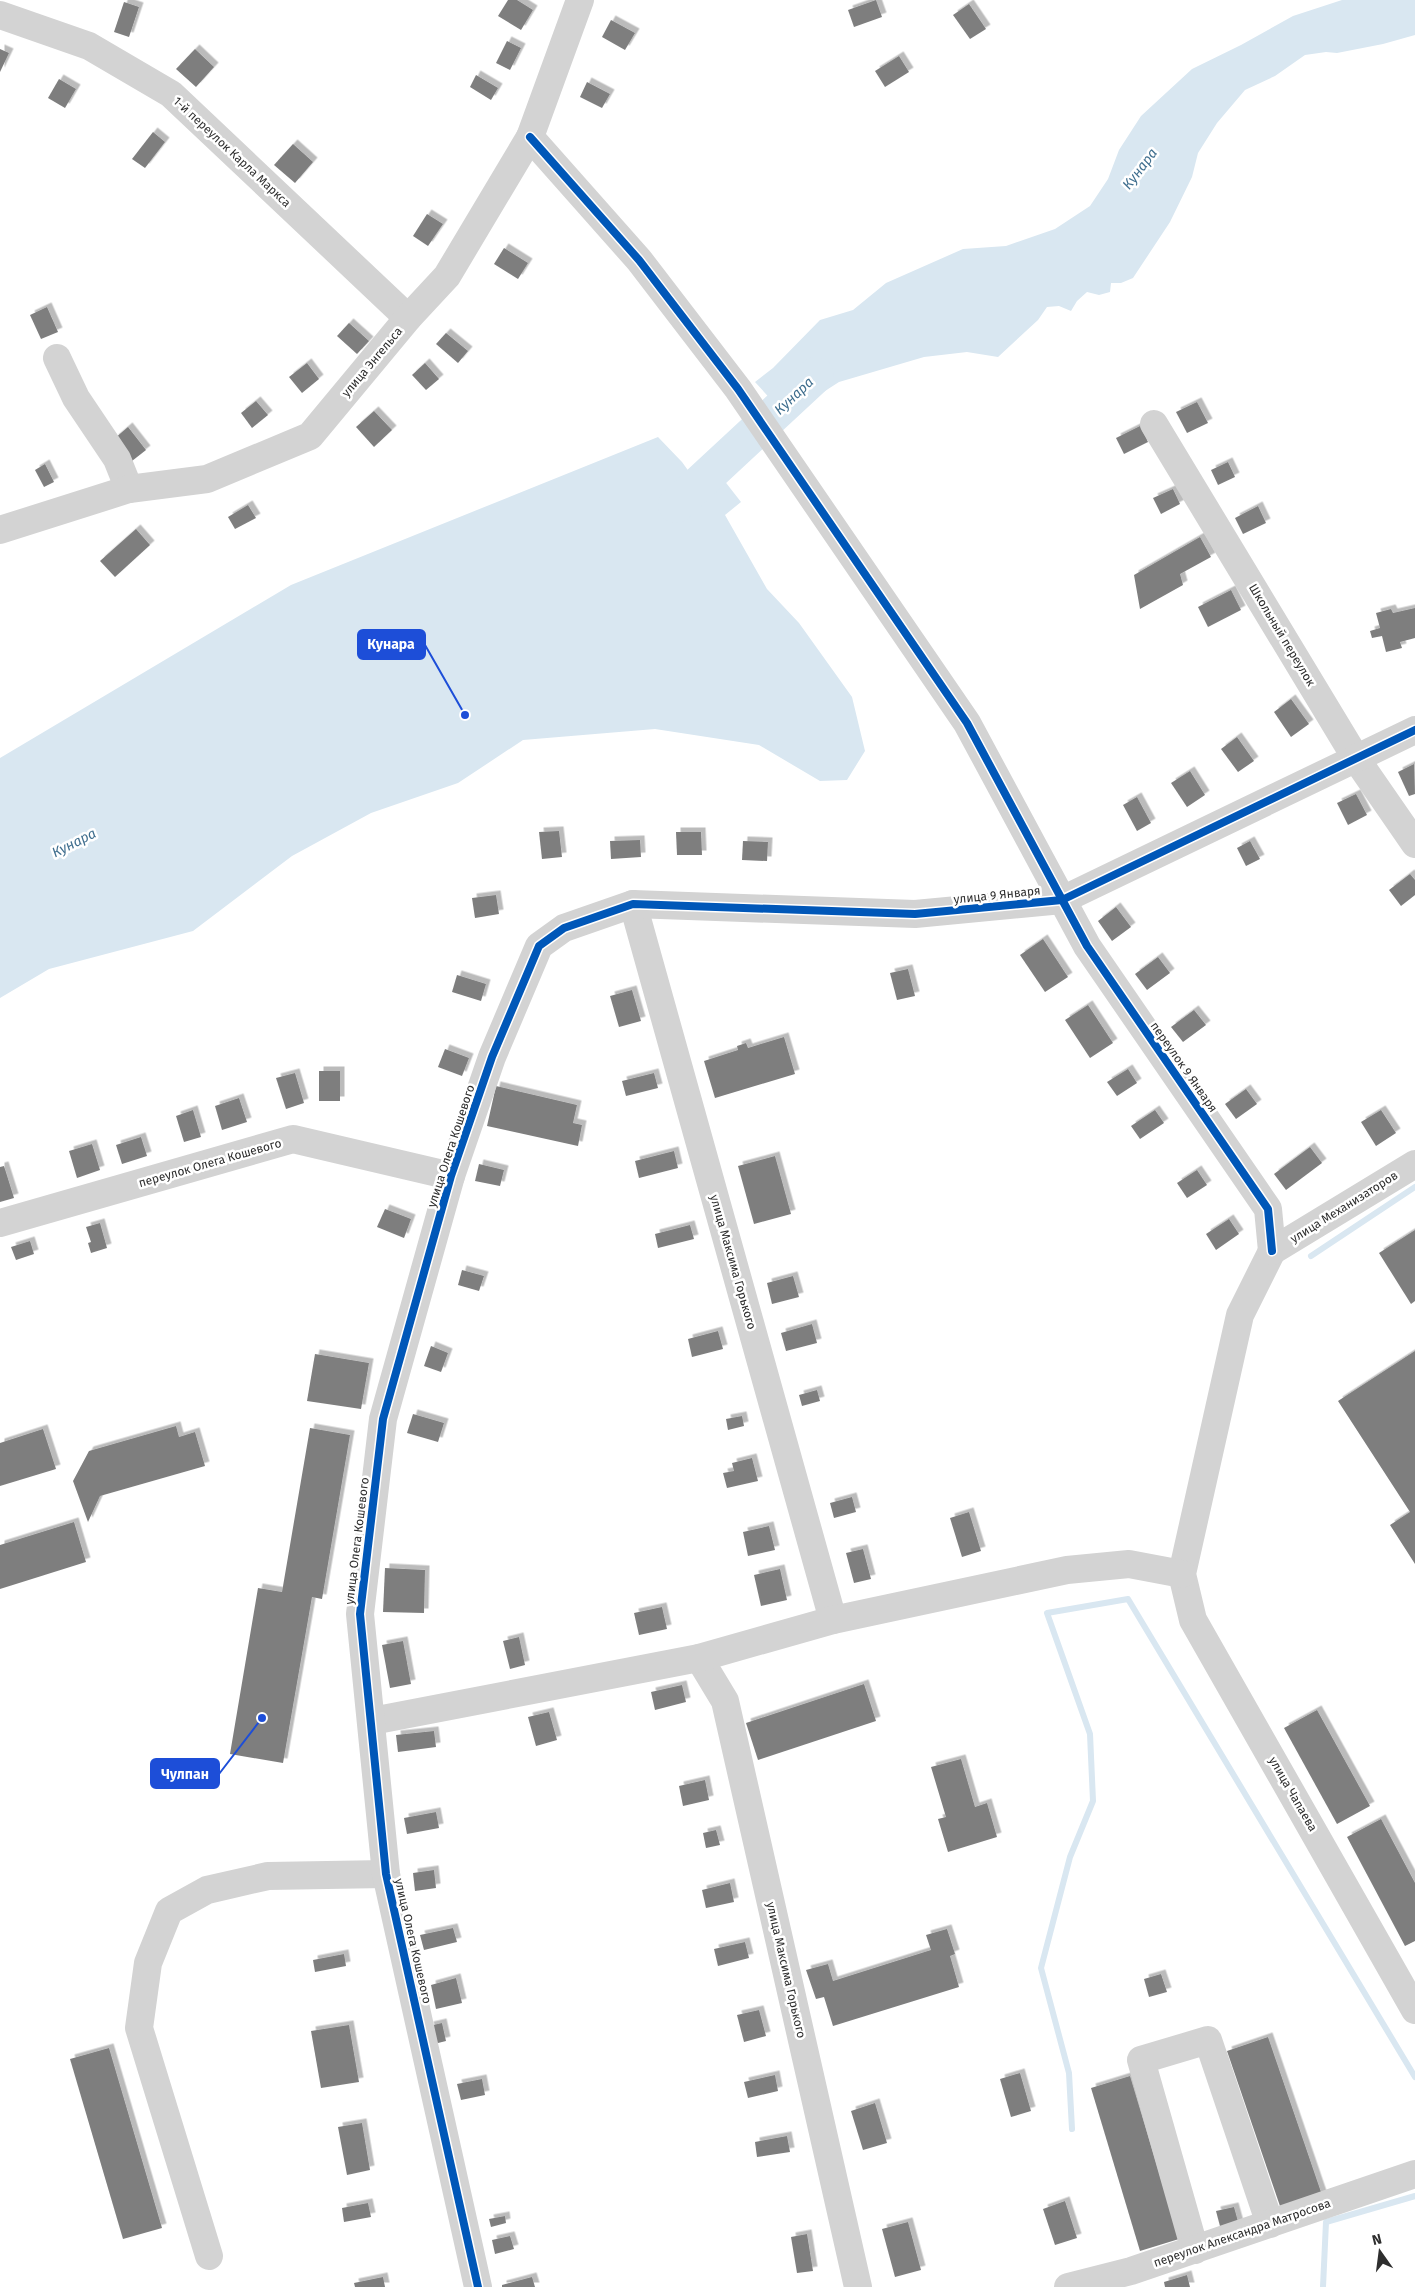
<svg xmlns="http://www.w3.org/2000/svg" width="1415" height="2287" viewBox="0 0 1415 2287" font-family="'Fira Sans',sans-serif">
<defs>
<filter id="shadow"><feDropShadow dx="4.5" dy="-4.5" stdDeviation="0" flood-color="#0004"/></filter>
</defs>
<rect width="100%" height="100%" fill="#fff"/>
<g fill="#d9e7f1">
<path d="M1342,0h73v35l-32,9 -46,9 -11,-1 -21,3 -30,21 -30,14 -28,33 -19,30 -6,24 -22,45 -37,56 -12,5h-10l-1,9 -11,3 -12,-3 -10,9 -6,10 -12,-5 -12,1 -9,13 -40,37 -31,-5 -43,5 -85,25 -53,34 -31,-34 18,-14 47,-48 33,-10 33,-27 77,-34 43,-3 49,-17 35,-23 18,-27 11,-29 22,-34 51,-47 49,-24 52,-29z"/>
<path d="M658,437l24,25 13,18 21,-10 25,32 -16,13 42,74 32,34 53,74 13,54 -18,29 -27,1 -61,-36 -104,-16 -132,11 -65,43 -87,30 -79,43 -99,75 -144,38 -49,29v-240l291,-173z"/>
</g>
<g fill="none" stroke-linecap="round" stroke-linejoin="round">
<g stroke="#d9e7f1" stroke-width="6">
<path d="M1311,1256l104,-69"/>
<path d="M1072,2129l-3,-56 -28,-105 29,-111 23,-56 -3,-67 -43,-121 81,-14 287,478"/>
<path d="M1323,2287l3,-65 89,-26"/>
</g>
<path stroke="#d9e7f1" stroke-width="36" d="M676,505l140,-130"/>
</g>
<g fill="#7e7e7e" filter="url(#shadow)">
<path d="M508,0h9l16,10 -12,20 -23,-14z"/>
<path d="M876,0l6,17 -28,10 -6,-17z"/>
<path d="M124,2l15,5 -10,30 -15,-5z"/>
<path d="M969,4l17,25 -16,10 -17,-24z"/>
<path d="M611,20l24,13 -10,17 -23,-13z"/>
<path d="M507,41l14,7 -11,22 -14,-7z"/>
<path d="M0,49l9,4 -9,19z"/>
<path d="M195,49l19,18 -18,20 -20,-18z"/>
<path d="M899,56l10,16 -24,15 -10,-16z"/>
<path d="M476,75l22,13 -7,12 -21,-13z"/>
<path d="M59,79l17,10 -11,19 -17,-10z"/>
<path d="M587,82l23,12 -8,14 -22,-11z"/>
<path d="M153,132l12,10 -20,26 -13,-9z"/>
<path d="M293,144l20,18 -18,21 -21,-18z"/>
<path d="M427,214l16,10 -15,22 -15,-10z"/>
<path d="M504,248l24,15 -10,16 -24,-15z"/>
<path d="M47,307l11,25 -17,7 -11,-24z"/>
<path d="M349,323l20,18 -12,13 -20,-18z"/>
<path d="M446,333l22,18 -10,12 -22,-19z"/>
<path d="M307,363l12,16 -17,14 -13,-16z"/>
<path d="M425,363l14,16 -13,11 -14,-15z"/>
<path d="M256,401l12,14 -16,13 -11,-15z"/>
<path d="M1197,402l11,21 -21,10 -11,-21z"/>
<path d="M374,411l18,19 -18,17 -18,-20z"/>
<path d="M1140,426l8,16 -24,12 -8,-16z"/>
<path d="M128,427l18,23 -14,11 -18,-22z"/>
<path d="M1228,462l7,15 -17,8 -7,-15z"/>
<path d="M45,464l9,18 -10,5 -9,-17z"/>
<path d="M1173,489l7,15 -19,10 -8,-16z"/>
<path d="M248,505l8,13 -21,11 -7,-12z"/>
<path d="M1258,506l8,17 -23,11 -8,-16z"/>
<path d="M136,529l14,16 -35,32 -15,-16z"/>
<path d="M1200,537l11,20 -31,17 3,11 -43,24 -6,-34z"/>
<path d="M1231,590l10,20 -33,17 -10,-20z"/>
<path d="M1415,608v30l-15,4 2,6 -16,4 -4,-16 -10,2 -2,-7 10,-3 -4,-15 15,-4 2,4z"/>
<path d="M1291,699l18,25 -18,13 -17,-25z"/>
<path d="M1237,737l17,24 -16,11 -17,-23z"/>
<path d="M1414,764l1,30 -6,2 -11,-24z"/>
<path d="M1190,771l15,24 -18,12 -16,-24z"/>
<path d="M1356,794l11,21 -19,10 -11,-22z"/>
<path d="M1137,797l14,26 -14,8 -14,-26z"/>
<path d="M559,831l3,26 -20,2 -3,-27z"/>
<path d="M676,832h25l1,23h-25z"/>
<path d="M640,840l1,17 -30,2 -1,-18z"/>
<path d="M743,841l25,1 -1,19 -25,-1z"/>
<path d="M1250,841l10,18 -14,7 -9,-18z"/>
<path d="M1410,874l5,6v15l-14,11 -12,-16z"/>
<path d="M496,895l3,19 -24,4 -3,-20z"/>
<path d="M1116,907l15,20 -19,14 -14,-20z"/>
<path d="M1043,939l25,38 -23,15 -25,-37z"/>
<path d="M1158,957l12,16 -23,17 -12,-16z"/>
<path d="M908,969l7,27 -18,4 -7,-27z"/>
<path d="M457,975l29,9 -5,17 -29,-9z"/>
<path d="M632,990l9,31 -22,6 -9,-31z"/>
<path d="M1088,1005l25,38 -23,15 -25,-38z"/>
<path d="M1194,1010l12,15 -23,17 -12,-15z"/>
<path d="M784,1037l11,37 -80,24 -11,-37 34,-11 -1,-4 9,-3 2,5z"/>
<path d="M445,1049l24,9 -7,18 -24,-9z"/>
<path d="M1128,1069l9,14 -20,13 -10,-14z"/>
<rect x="319" y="1071" width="21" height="30"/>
<path d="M295,1073l9,30 -18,6 -10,-31z"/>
<path d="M654,1073l4,15 -32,8 -4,-15z"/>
<path d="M496,1086l81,19 -4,18 9,2 -4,21 -91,-20z"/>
<path d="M1246,1089l11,15 -21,15 -11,-15z"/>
<path d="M239,1098l8,24 -25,8 -7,-24z"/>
<path d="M193,1110l8,27 -17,5 -8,-26z"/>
<path d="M1155,1110l9,13 -24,16 -9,-13z"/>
<path d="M1381,1110l15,23 -20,13 -15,-24z"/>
<path d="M141,1137l6,19 -25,8 -6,-19z"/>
<path d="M92,1144l8,26 -23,8 -8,-27z"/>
<path d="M1310,1147l12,16 -36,27 -12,-16z"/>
<path d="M674,1151l4,17 -39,10 -4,-17z"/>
<path d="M775,1156l16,58 -37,10 -16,-58z"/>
<path d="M479,1164l25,6 -4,16 -25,-5z"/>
<path d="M4,1166l10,32 -14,4v-35z"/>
<path d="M1197,1170l10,15 -20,13 -10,-15z"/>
<path d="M385,1209l26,10 -7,19 -27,-11z"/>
<path d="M1229,1219l10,15 -23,16 -10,-16z"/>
<path d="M100,1223l7,25 -16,5 -3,-10 3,-1 -5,-15z"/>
<path d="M690,1225l4,14 -36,9 -3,-14z"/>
<path d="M1415,1230v71l-4,3 -32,-51z"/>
<path d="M30,1241l4,13 -18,6 -5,-13z"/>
<path d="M462,1270l22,6 -5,15 -21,-6z"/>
<path d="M793,1276l6,21 -27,7 -5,-21z"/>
<path d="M812,1324l5,19 -31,8 -5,-18z"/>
<path d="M718,1331l5,18 -31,8 -4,-18z"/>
<path d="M431,1346l17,7 -7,19 -17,-6z"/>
<path d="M1415,1351v213l-25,-39 20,-13 -72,-111z"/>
<path d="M315,1354l54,9 -8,46 -54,-8z"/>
<path d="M817,1390l3,11 -18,5 -3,-11z"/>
<path d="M413,1414l31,9 -6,19 -31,-9z"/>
<path d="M742,1416l2,10 -16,4 -2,-11z"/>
<path d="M176,1426l3,11 16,-5 10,34 -105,30 -12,26 -15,-41 16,-30z"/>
<path d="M310,1428l40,7 -28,164 -10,-2 -29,166 -53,-9 28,-166 24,4z"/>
<path d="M43,1429l13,40 -56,17v-43z"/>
<path d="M752,1458l6,23 -31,7 -4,-15 11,-2 -2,-8z"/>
<path d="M852,1497l4,15 -22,6 -4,-15z"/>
<path d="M969,1512l12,39 -19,6 -12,-39z"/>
<path d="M74,1522l12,40 -86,27v-44z"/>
<path d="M769,1526l6,24 -27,6 -5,-24z"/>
<path d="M863,1549l8,30 -17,4 -8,-30z"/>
<path d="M385,1568l40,2 -1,43 -41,-1z"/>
<path d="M780,1569l7,31 -26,6 -7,-31z"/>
<path d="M662,1607l5,22 -28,6 -5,-22z"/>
<path d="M519,1637l6,28 -15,4 -7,-28z"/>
<path d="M403,1641l8,43 -21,4 -8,-43z"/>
<path d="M864,1684l12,37 -118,39 -12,-37z"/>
<path d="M682,1685l4,17 -31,8 -4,-18z"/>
<path d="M1317,1710l53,96 -33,18 -53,-96z"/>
<path d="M549,1712l8,28 -21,6 -8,-29z"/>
<path d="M434,1731l2,16 -38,5 -2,-17z"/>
<path d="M961,1759l14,48 12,-4 10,34 -49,15 -10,-33 8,-2 -15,-50z"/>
<path d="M705,1780l4,20 -26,6 -4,-20z"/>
<path d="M436,1812l3,16 -32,6 -3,-16z"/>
<path d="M1381,1819l34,64v58l-10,5 -58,-109z"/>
<path d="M716,1830l4,15 -14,3 -3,-15z"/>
<path d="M434,1870l2,18 -21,3 -2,-18z"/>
<path d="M730,1883l4,19 -28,6 -4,-18z"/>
<path d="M453,1928l4,14 -33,8 -4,-15z"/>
<path d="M947,1929l8,25 -5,2 9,31 -126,39 -9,-29 -8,2 -10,-29 22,-6 5,17 98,-31 -5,-15z"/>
<path d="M745,1942l4,16 -31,8 -4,-17z"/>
<path d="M344,1954l2,12 -31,6 -2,-12z"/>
<path d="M1161,1974l6,18 -18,5 -5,-18z"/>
<path d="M456,1978l6,25 -26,6 -5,-24z"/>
<path d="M759,2010l7,26 -22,6 -7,-27z"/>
<path d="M442,2023l4,18 -12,3 -5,-18z"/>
<path d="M349,2025l10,57 -38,6 -10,-57z"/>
<path d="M1268,2037l54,158 -41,14 -54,-158z"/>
<path d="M109,2048l53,180 -39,11 -53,-180z"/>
<path d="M1020,2073l11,38 -20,6 -11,-38z"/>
<path d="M775,2075l3,16 -30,7 -4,-16z"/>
<path d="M1130,2076l49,163 -39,12 -49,-163z"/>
<path d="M482,2079l3,16 -24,5 -4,-16z"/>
<path d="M875,2103l12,40 -24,7 -12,-39z"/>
<path d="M362,2123l8,47 -23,5 -9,-48z"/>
<path d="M787,2136l3,16 -33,5 -2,-15z"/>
<path d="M1065,2201l12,37 -22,7 -12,-36z"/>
<path d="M368,2203l3,14 -27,5 -2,-14z"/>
<path d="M1234,2207l5,18 -18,5 -5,-19z"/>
<path d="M505,2216l1,7 -15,4 -2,-8z"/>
<path d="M908,2222l13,48 -26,7 -13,-48z"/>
<path d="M807,2234l6,37 -16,2 -6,-36z"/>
<path d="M510,2236l4,13 -19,5 -3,-14z"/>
<path d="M1187,2275l3,12h-25l-1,-5z"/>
<path d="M383,2277l2,10h-30l-1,-4z"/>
<path d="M532,2277l3,10h-33v-2z"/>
</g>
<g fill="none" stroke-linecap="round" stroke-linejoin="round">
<g stroke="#d3d3d3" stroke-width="28">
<path d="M0,15l89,31 82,48 237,224"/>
<path d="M530,137l109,123 99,129 229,334 120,223 181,263 4,42"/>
<path d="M57,358l19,40 41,61 12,30"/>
<path d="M1154,424l203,336 58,84"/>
<path d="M0,530l129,-41 78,-10 103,-43 98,-118 39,-42 83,-139 50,-137"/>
<path d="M633,904l200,716"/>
<path d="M0,1223l293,-84 158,37"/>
<path d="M1272,1251l-32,64 -58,259 11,46 222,390"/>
<path d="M1272,1251l143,-87"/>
<path d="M699,1658l26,43 133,586"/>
<path d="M372,1721l327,-63 134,-38 234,-50 62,-6 53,10"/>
<path d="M1195,2250l-54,-190 67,-20 62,184"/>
<path d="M209,2256l-70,-228 9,-65 21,-52 38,-21 61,-14 118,-2"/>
<path d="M478,2287l-92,-413 -26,-260 23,-195 68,-243 41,-119 47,-111 25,-18 69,-24 282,10 147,-14 353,-170"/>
<path d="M1068,2287l63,-16 284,-97"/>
</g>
<g stroke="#fff" stroke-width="11">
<g id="cycleway">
<path d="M530,137l109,123 99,129 229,334 120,223 181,263 4,42"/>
<path d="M478,2287l-92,-413 -26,-260 23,-195 68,-243 41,-119 47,-111 25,-18 69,-24 282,10 147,-14 353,-170"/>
</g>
</g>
<use href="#cycleway" stroke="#0057b8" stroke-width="8"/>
</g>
<g text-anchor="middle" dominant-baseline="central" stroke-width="5" stroke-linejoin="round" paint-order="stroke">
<g font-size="12" fill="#2e2e2e" stroke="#fff">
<text transform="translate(232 152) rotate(43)">1-й переулок Карла Маркса</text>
<text transform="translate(372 362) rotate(-50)">улица Энгельса</text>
<text transform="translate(1282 635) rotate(59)">Школьный переулок</text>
<text transform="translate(997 895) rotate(-6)">улица 9 Января</text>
<text transform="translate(1184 1067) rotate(55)">переулок 9 Января</text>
<text transform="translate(451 1146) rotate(-72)">улица Олега Кошевого</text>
<text transform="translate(210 1163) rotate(-16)">переулок Олега Кошевого</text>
<text transform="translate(1344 1207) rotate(-32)">улица Механизаторов</text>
<text transform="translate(733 1262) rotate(74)">улица Максима Горького</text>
<text transform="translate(357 1541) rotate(-83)">улица Олега Кошевого</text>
<text transform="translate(1293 1794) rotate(60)">улица Чапаева</text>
<text transform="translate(413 1941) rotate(77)">улица Олега Кошевого</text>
<text transform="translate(786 1970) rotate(77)">улица Максима Горького</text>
<text transform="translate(1242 2233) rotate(-19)">переулок Александра Матросова</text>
</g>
<g font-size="14" font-style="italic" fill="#3f6e8e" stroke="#fff">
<text transform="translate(1140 169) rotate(-53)">Кунара</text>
<text transform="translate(794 396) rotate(-43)">Кунара</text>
<text transform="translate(74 843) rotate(-27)">Кунара</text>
</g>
</g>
<path fill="none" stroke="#1d4ed8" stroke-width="2" d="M465 715L425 645M262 1718L219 1774"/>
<g fill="#1d4ed8" stroke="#fff" stroke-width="2">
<circle cx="465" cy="715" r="5"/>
<circle cx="262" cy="1718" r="5"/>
</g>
<g fill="#1d4ed8" stroke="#1d4ed8" stroke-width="2">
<rect x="358" y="630" width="67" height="29" rx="5"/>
<rect x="151" y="1759" width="68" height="29" rx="5"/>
</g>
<g font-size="14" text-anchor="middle" font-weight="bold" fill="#fff">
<text x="391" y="649">Кунара</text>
<text x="185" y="1779">Чулпан</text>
</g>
<g transform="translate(1380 2252) rotate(346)" stroke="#ffffff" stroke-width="4" paint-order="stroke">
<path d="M0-4L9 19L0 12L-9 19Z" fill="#2e2e2e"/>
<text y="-8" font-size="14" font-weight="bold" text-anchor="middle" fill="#2e2e2e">N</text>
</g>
</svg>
